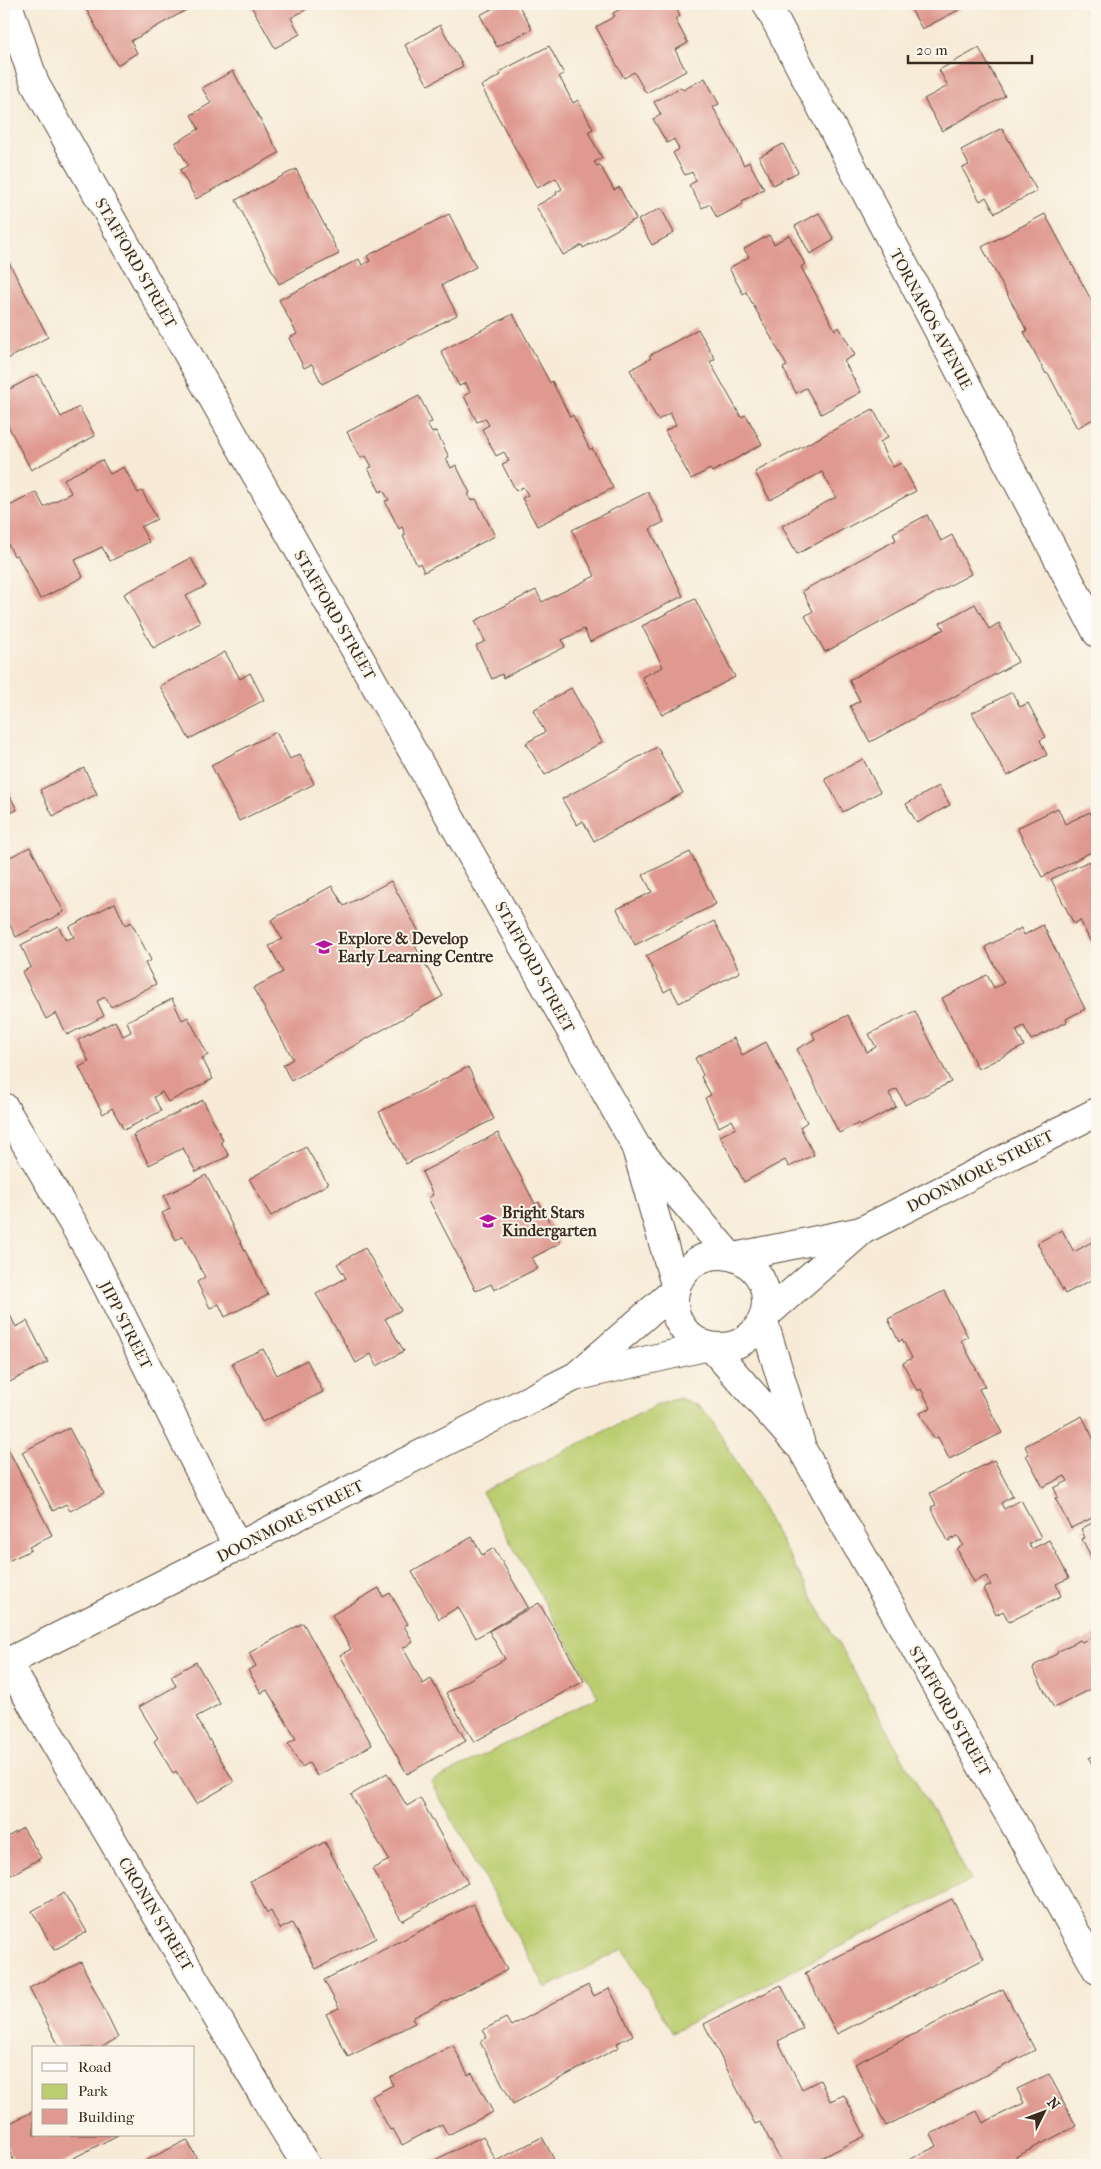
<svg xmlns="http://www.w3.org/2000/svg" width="1101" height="2169" viewBox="0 0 1101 2169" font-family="'IM FELL French Canon',serif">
<rect width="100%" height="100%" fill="#fbf7ec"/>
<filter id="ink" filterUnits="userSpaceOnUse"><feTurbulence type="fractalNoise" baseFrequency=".02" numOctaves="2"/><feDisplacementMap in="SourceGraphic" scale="10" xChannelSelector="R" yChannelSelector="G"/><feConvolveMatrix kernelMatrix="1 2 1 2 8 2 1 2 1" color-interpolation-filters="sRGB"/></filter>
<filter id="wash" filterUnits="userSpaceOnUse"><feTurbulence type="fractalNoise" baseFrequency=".0096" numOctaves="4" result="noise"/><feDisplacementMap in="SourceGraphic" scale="20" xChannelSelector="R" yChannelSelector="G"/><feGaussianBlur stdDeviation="1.12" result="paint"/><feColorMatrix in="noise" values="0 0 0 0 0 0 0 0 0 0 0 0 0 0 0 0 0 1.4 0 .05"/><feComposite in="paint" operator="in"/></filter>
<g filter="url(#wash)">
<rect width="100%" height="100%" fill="#f7ebd7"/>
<path fill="#bbcd70" stroke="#7b7c47" d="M679,1398l19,7 14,14 259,461 -299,152 -49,-83 -77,39 -115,-206 167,-85 -116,-205 175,-87z"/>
<g id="blocks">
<g fill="#df9990">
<path d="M91,4h106l-66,37 6,12 -20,12 -32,-58z"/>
<path d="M250,4h66l-25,14 9,16 -25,14z"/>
<path d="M501,4h17l14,25 -35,18 -17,-32z"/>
<path d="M630,4h44l6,12 -5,3 13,24 -13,7 11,21 -40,22 -12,-21 -10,6 -28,-51 19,-11 -2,-3z"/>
<path d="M908,4h62l-48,25z"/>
<path d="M440,25l23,41 -35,19 -23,-40z"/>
<path d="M549,46l15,28 -5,2 14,27 5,-3 15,29 -5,3 14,26 -8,4 3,4 3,-1 14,25 5,-3 17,32 -53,29 -1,-3 -19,10 -27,-49 21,-12 -1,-2 6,-3 -6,-11 -19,10 -56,-102 20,-11 -2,-3z"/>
<path d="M979,48l26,48 -63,35 -18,-32 24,-13 -9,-16z"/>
<path d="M233,71l46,82 -83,46 -16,-29 8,-5 -13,-22 24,-14 -8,-14 20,-12 -9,-15z"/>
<path d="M705,78l14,26 -6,3 31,58 5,-3 15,27 -22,12 1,3 -26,14 -7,-14 -8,4 -13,-23 7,-4 -4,-9 -7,3 -12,-22 6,-4 -5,-10 -7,4 -14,-24 8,-4 -7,-13 27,-15 2,3z"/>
<path d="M1002,128l35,63 -42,22 -9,-16 -6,4 -18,-33 7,-3 -8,-15z"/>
<path d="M783,144l15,28 -25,13 -14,-28z"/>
<path d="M296,169l43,85 -60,30 -43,-84z"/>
<path d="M661,208l13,25 -22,12 -14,-25z"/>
<path d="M819,213l15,27 -24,14 -15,-28z"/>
<path d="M449,214l27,53 -34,18 15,30 -135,69 -10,-20 -8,4 -15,-30 8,-4 -18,-34 80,-41 3,6 8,-4 -3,-5z"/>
<path d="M1045,214l52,97v106l-20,11 -29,-55 -2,1 -22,-42 3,-1 -45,-84z"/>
<path d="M769,235l5,9 15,-9 16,29 -4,3 34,63 4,-3 16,28 -11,6 17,31 -40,22 -15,-26 -10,5 -13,-25 4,-2 -41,-74 -3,2 -14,-26 20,-11 -5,-8z"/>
<path d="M4,253l44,84 -44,24z"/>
<path d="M513,314l37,69 2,-2 18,36 3,-2 17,35 2,-2 21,40 -76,38 -15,-28 6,-3 -5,-8 -7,4 -14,-27 7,-3 -5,-9 -8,4 -14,-27 7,-4 -4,-7 -8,4 -13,-26 6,-4 -4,-9 -7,3 -18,-35z"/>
<path d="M698,329l17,30 -5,3 31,55 5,-2 16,29 -50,28 -2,-3 -19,10 -26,-48 11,-6 -6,-12 -12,7 -28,-50 21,-12 -2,-2z"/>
<path d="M38,374l23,43 18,-10 16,29 -64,34 -27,-52v-26z"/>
<path d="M419,396l13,26 -5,2 5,9 4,-2 13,26 -3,1 5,10 5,-3 14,28 -2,1 3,6 5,-1 19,37 -71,36 -4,-9 -3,2 -14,-29 3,-1 -4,-8 -3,2 -14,-28 4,-1 -6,-10 -3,2 -12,-24 4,-1 -6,-11 -5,2 -14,-26z"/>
<path d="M873,409l15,28 -8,5 5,12 8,13 8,-4 15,28 -119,63 -15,-28 54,-29 -14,-25 -52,28 -15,-28z"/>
<path d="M102,460l8,14 14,-7 14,26 4,-2 15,28 -16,8 8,15 -39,19 -8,-14 -27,13 8,17 -43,22 -23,-44 -3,1 -10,-20v-27l32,-17 8,15 27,-14 -7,-14z"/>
<path d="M648,492l16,30 -14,7 33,67 -93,46 -6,-13 -22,11 3,7 -62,31 -1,-4 -10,5 -16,-33 9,-5 -10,-20 61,-31 6,12 53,-26 -23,-46z"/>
<path d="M927,515l14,26 11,-6 19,39 -146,78 -20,-36 8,-5 -11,-20 94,-51 -3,-7z"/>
<path d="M191,558l15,28 -20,10 14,27 -47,25 -29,-54z"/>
<path d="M695,599l40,78 -73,38 -20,-38 21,-10 -21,-41z"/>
<path d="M975,604l14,25 10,-6 19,39 -148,80 -20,-36 10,-5 -11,-21 95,-51 -4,-6z"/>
<path d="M225,652l15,27 10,-6 14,27 -75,39 -29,-53z"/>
<path d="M571,688l31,54 -57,33 -19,-32 19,-11 -12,-22z"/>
<path d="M1012,692l8,15 8,-4 18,34 -6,3 7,15 -40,21 -35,-63z"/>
<path d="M276,732l14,27 10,-5 14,30 -75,37 -28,-56z"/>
<path d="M657,747l26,46 -89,48 -11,-20 -6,4 -15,-26z"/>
<path d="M863,759l17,33 -37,20 -18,-33z"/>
<path d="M84,768l13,26 -44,22 -13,-26z"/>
<path d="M4,783l13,27 -13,6z"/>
<path d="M939,786l11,19 -33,18 -11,-19z"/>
<path d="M1058,808l7,16 25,-12 7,15v22l-55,28 -25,-49z"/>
<path d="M30,847l34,65 -48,25 -12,-24v-53z"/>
<path d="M690,852l26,52 -81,41 -18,-36 35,-17 -9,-17z"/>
<path d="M1089,861l8,16v78l-17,-35 -6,4 -23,-45z"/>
<path d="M391,881l33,60 -9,5 28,50 -152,85 -8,-16 10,-6 -40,-71 30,-16 -14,-26 13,-7 -11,-19 61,-34 12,20z"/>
<path d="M115,903l10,22 6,-3 20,38 -6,3 11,21 -45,23 -6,-10 -8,4 7,15 -37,19 -11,-22 -10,6 -24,-47 9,-5 -10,-22 37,-19 8,14 8,-3 -5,-10z"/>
<path d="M714,921l26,51 -61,31 -8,-15 -7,4 -18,-36z"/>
<path d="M1043,925l42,84 -19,10 1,3 -36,18 -7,-14 -8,4 8,16 -46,23 -36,-71 45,-23 7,13 10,-5 -19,-36 36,-19 3,7z"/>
<path d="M172,999l10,21 6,-3 20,38 -6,3 11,21 -45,23 -6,-10 -8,5 7,14 -37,19 -12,-22 -9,6 -24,-47 10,-5 -11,-22 37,-19 8,15 8,-4 -4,-11z"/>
<path d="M915,1011l36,71 -46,23 -8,-16 -8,4 7,14 -36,19 -1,-3 -20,10 -42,-84 18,-10 -3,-6 36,-18 19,37 9,-5 -7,-13z"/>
<path d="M734,1038l8,17 24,-13 41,80 -7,5 14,28 -25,12 -4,-7 -41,22 -24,-46 16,-8 -4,-8 -13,7 -14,-29 6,-3 -10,-18 2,-2 -8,-17z"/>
<path d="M468,1067l26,52 -88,45 -27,-52z"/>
<path d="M203,1100l20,40 -2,2 8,14 -33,16 -13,-24 -34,17 -16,-30z"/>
<path d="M498,1133l37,71 4,-2 21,41 -28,15 6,10 -44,22 -3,-6 -15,7 -48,-93 5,-3 -11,-23z"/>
<path d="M306,1147l22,37 -57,32 -22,-37z"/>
<path d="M206,1175l62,120 -43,22 -6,-13 -9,4 -13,-26 8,-5 -22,-41 -7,4 -14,-27 8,-4 -6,-13z"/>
<path d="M1062,1230l12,22 23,-13v38l-32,17 -28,-51z"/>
<path d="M365,1248l36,62 -16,9 19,32 -27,15 -6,-12 -15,9 -40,-69 30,-16 -9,-14z"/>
<path d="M944,1291l24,46 -7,3 24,46 -6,3 23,44 -53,26 -11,-22 -4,2 -14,-26 11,-5 -10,-19 -4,2 -14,-28 9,-5 -10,-19 -3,3 -11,-23z"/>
<path d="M4,1303l12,24 11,-6 21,41 -44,23z"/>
<path d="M263,1349l14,26 30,-15 16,32 -61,30 -30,-59z"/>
<path d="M1082,1416l15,30v122l-15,-29 3,-1 -4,-9 13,-7 -2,-4 -21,10 -16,-30 3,-1 -4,-9 14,-7 -3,-5 -22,11 -17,-32 3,-1 -4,-8z"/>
<path d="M69,1428l35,66 -34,17 -4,-7 -13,7 -31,-59z"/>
<path d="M7,1447l45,88 -23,12 2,3 -27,13v-115z"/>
<path d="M994,1460l19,36 -12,7 3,6 17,-9 20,37 -12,7 3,5 17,-9 20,38 -13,6 5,12 -52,26 -6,-11 -7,4 -13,-26 8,-4 -5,-9 -12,6 -17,-33 6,-4 -5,-9 -10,5 -17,-34 5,-2 -6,-12z"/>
<path d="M472,1537l10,18 12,-7 34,59 -52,31 -18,-31 -19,12 -27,-47z"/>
<path d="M379,1588l4,9 7,-4 18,31 -4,2 9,16 -10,6 20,36 8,-5 35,62 -59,33 -67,-119 11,-6 -19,-34z"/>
<path d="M539,1603l45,78 -110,61 -28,-49 59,-34 -16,-28z"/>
<path d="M303,1623l69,122 -55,31 -8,-13 -7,4 -14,-23 8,-5 -29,-49 -6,3 -13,-23 8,-4 -7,-13z"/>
<path d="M1097,1634v52l-43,22 -21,-39 2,-4 22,-11v-2l23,-12 2,2z"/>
<path d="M196,1662l24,42 -24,13 38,65 -38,22 -20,-33 -3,2 -19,-32 4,-3 -19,-31 37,-21 -5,-10z"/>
<path d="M1097,1754v20l-8,-16z"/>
<path d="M387,1773l20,33 13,-8 48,85 -66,38 -30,-52 17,-9 -38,-65z"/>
<path d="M23,1828l18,30 -37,21v-40z"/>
<path d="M325,1842l51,96 -60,31 -24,-46 -12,6 -9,-18 -4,2 -17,-32z"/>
<path d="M64,1893l23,39 -33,18 -22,-39z"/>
<path d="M952,1899l32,60 -147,75 -32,-61z"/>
<path d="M473,1904l34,66 -95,48 3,5 -67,34 -22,-43 13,-6 -15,-28z"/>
<path d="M81,1962l37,76 -19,10h-39l-31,-60z"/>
<path d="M588,1985l6,11 15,-8 24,47 -16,8 2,4 -106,57 -33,-62 7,-5 -4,-7 23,-12 5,8z"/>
<path d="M781,1985l22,43 -25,13 24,48 18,-9 10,21 14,-6 21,41 -58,29h-24l-23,-43 -5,2 -51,-100z"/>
<path d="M1003,1989l32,61 -149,76 -31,-62z"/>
<path d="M453,2045l15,30 4,-2 21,39 -45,23 -6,-11 -40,21 -9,-16 -3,1 -18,-34 21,-11 -3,-7z"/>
<path d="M1049,2074l27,52 -76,39h-101l38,-19 -6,-12 46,-23 6,12 41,-20 -7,-14z"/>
<path d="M34,2111v24h84l-58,30h-44l-12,-24v-15z"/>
<path d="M483,2136l13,25 46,-24 15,28h-126l-2,-2z"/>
<path d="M187,2140l13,25h-63z"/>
</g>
</g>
</g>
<g filter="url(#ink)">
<use href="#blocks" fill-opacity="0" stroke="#57473a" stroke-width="1"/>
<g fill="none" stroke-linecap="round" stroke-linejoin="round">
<g stroke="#57473a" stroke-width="30">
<g id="street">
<path d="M8,4l27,80 601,1062 94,110"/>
<path d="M767,4l330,629"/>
<path d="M4,1107l86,145 148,296"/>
<path d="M637,1152l39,136"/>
<circle cx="720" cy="1301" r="46"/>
<path d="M734,1257l127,-26"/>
<path d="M765,1316l98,-86 234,-118"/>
<path d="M763,1319l40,132 294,519"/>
<path d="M711,1347l86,97"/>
<path d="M577,1375l98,-85"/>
<path d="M7,1662l253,428 46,75"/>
<path d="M4,1664l570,-287 135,-31"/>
</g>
</g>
<use href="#street" stroke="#fff" stroke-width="28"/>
</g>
</g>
<defs>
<g id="school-bare" transform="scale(1.35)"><path d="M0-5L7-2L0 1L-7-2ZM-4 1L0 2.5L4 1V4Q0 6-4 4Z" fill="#b5179e" stroke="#fbf7ec" stroke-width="2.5" paint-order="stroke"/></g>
</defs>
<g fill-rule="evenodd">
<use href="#school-bare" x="324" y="947"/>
<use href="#school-bare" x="488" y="1221"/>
</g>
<g text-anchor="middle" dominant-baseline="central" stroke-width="4" stroke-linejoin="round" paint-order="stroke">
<g font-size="16" fill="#3b2a1e" stroke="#fbf7ec">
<text transform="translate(136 263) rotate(60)">STAFFORD STREET</text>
<text transform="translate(931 319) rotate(62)">TORNAROS AVENUE</text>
<text transform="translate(335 615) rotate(60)">STAFFORD STREET</text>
<text transform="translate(535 967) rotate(61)">STAFFORD STREET</text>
<text transform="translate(980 1171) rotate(-27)">DOONMORE STREET</text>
<text transform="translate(126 1325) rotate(63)">JIPP STREET</text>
<text transform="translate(290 1521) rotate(-27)">DOONMORE STREET</text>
<text transform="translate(950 1711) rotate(60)">STAFFORD STREET</text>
<text transform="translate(156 1914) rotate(59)">CRONIN STREET</text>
</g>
<g font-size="16" font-weight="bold" fill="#3b2a1e" stroke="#fbf7ec" text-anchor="start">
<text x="338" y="938">Explore &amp; Develop<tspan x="338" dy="18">Early Learning Centre</tspan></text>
<text x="502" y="1212">Bright Stars<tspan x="502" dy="18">Kindergarten</tspan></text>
</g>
</g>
<rect width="1101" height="2169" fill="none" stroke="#fbf7ec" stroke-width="20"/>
<rect x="32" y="2046" width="162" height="90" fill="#fbf7ec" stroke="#aea59a"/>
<rect x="42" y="2063" width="25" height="8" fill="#ffffff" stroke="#aea59a"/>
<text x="78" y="2072" font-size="15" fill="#3b2a1e">Road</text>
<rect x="42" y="2084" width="25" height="15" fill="#bbcd70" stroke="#aea59a"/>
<text x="78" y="2096" font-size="15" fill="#3b2a1e">Park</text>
<rect x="42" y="2109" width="25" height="15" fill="#df9990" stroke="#aea59a"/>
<text x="78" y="2122" font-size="15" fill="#3b2a1e">Building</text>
<g transform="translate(1044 2112) rotate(48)" stroke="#fbf7ec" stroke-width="4" paint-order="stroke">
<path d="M0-4L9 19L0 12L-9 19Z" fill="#3b2a1e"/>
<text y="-8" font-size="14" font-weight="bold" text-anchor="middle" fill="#3b2a1e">N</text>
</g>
<path d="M908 55v8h124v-8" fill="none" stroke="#3b2a1e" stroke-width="2.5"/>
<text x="916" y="55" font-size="15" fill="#3b2a1e" stroke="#fbf7ec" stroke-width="4" paint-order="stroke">20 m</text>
</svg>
